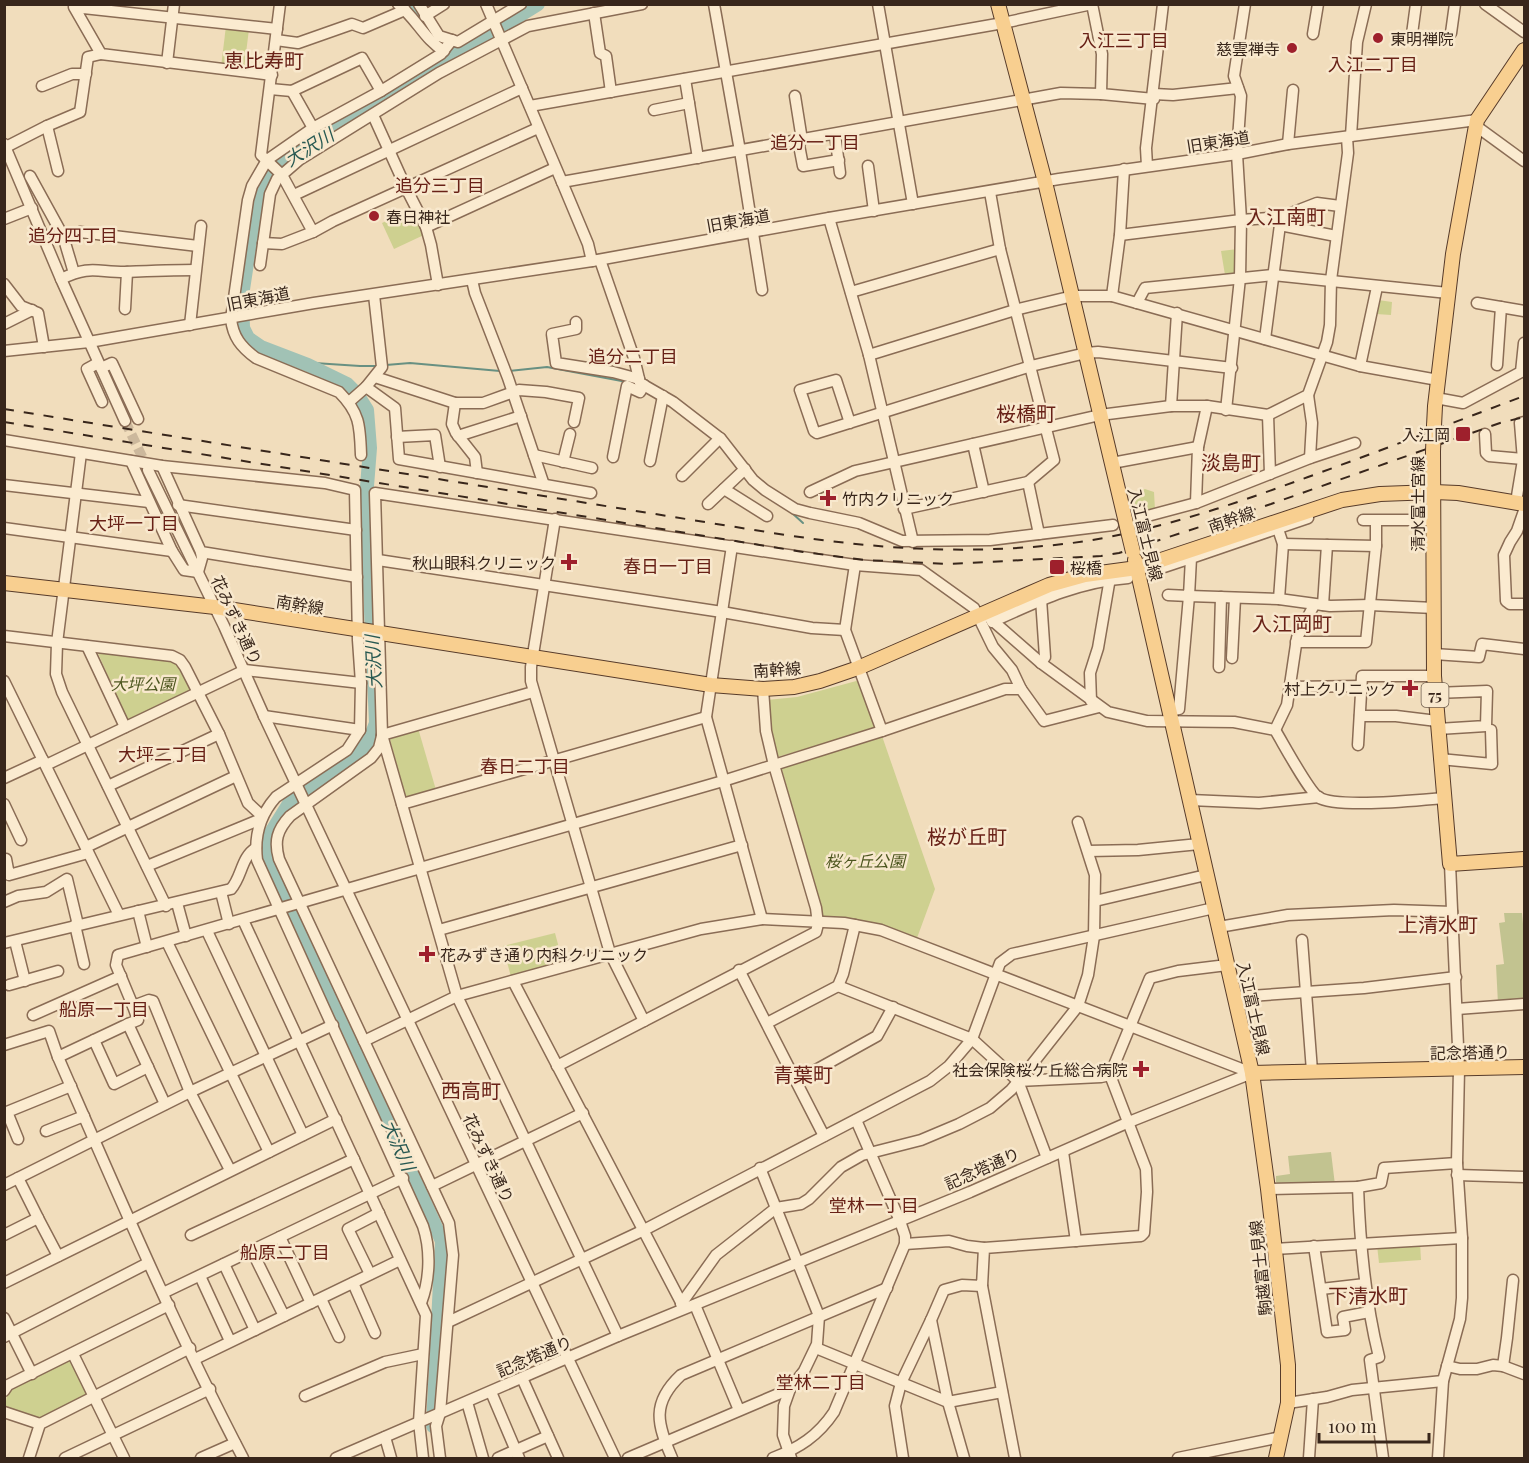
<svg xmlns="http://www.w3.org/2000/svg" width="1529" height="1463" viewBox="0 0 1529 1463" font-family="'Playfair Display','Noto Sans JP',serif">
<rect width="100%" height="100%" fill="#f1ddbc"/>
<g fill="#ced090">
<path d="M226,26l23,3 -5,40 -23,-2z"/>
<path d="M414,208l12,26 -32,15 -12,-26z"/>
<path d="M1238,249l-1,25 -12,1 -4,-24z"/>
<path d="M1378,300l14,2 -1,13 -15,-1z"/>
<path d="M1145,489l9,3 1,18 -14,3 -1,-3 -4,-2 -2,-9 5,-1v-7z"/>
<path d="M98,653l70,5 8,3 18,29 -67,30z"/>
<path d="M860,680l16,49 -99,28 -8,-26 -2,-31 30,-3z"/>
<path d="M418,728l18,62 -30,8 -17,-62z"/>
<path d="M882,736l53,153 -18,49c-33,-15 -59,-19 -95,-21l-41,-151z"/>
<path d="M555,933l8,30 -52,14 -8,-31z"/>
<path d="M1420,1243l1,17 -42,3 -2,-18z"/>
<path d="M70,1359l19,37 -50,25 -34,-13 2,-13 7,-8z"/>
</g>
<g fill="#c2c390">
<path d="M1504,913h18l2,22v67l-26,2 -2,-39 8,-1 -5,-41 6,-1z"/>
<path d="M1331,1152l4,33h-56l-3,-3v-6l14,-2 -2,-18z"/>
</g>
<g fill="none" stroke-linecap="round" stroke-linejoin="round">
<g stroke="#689082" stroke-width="2">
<path d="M299,362l61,4h18"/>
<path d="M386,365l24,-2 90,8"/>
<path d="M509,371l38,-4 80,15"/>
<path d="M792,513l11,10"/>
</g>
<g stroke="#a1c2b5" stroke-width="14">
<path d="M405,4l7,5 24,31 23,10"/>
<path d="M433,1426l9,-185 -173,-383 -2,-19 23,-37 68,-48 12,-15 6,-16 -10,-224 4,-51 -3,-38 -10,-16 -10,-10 -39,-19 -47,-18 -13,-9 -5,-10 -1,-32 15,-99 9,-20 8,-9 264,-164"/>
</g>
<path stroke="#ccb89c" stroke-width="10" stroke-dasharray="10 5" stroke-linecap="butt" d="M125,421l23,48"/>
<g stroke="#8a6c55" stroke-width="13">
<g id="minor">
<path d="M280,4l-19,151 21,20 31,57 20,-11 205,-93"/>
<path d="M398,4c18,14 27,36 46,47"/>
<path d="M419,4l20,32 19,6 63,-38"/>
<path d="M486,4l76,178 26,62 4,17"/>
<path d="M714,4l26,147 22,139"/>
<path d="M878,4l35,200"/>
<path d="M1092,4l10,50 -1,40 53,5"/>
<path d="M1485,4l39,28"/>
<path d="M594,13l6,40 6,3 5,36"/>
<path d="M425,16l19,-12"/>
<path d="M1451,33l4,-29"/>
<path d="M1313,34l5,-30"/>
<path d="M1412,34l4,-30"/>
<path d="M276,40l22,3 54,-19 11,4 42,-18"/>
<path d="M167,63l7,-59"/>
<path d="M272,75l-171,-21 -27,-47 203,22"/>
<path d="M685,79l13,79"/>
<path d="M42,86l30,-12h14"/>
<path d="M270,89l22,2 70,-33 19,33 -68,37 -46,32 -15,26 -4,14 -17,119c2,18 10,28 25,39l83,34c21,21 21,34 22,63"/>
<path d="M292,91l21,37"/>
<path d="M381,91l60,-37 11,-14"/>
<path d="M1154,94l19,1 65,-7"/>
<path d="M795,96l7,44"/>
<path d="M530,106l473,-83 89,-19"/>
<path d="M654,110l35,-7"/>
<path d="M373,115l33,73 20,39 5,18 7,40"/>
<path d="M47,126l33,-14 8,-55 13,-3"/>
<path d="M1476,126l48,35"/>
<path d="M835,134l5,39"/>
<path d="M1351,136l6,-94 9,-38"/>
<path d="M798,140l5,26 36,-6"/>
<path d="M4,144l57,135 64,142"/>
<path d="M1288,144l5,-54"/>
<path d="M4,148l43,-22 11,45"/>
<path d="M868,166l6,45"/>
<path d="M1147,166l-1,-18 17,-144"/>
<path d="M30,176l33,60 11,37"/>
<path d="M562,182l499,-89 40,1"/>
<path d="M294,195l228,-107"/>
<path d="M829,218l40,137 44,187"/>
<path d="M4,219l28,-11"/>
<path d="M1280,225l56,11"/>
<path d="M426,227l129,-59"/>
<path d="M1120,235l121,-15 40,-3 36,-14 23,3"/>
<path d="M63,236l17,-4 118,14"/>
<path d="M263,243l19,1 31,-12"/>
<path d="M600,260l34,98 6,25 33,19 48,37 32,41 12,10 30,19 15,4 49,10 43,18 88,-1 123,-15"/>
<path d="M260,265l10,-71 7,-15 22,-19 140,-87 89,-47 114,-22"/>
<path d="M61,279c29,-14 35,-7 64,-7 23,-1 47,-2 70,-2"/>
<path d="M472,280l3,13 33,85 36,107"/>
<path d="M4,284l17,22 17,7 6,34"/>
<path d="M851,292l149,-43"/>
<path d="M374,295l8,72 -16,20 29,21 4,51 192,34"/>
<path d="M1112,296l8,-61 4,-66"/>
<path d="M1137,303l8,-15 128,-13 175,18"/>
<path d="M1477,303l47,8"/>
<path d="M125,309l2,-37"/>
<path d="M576,322v7l-24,5 4,29 57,9 26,7"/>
<path d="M4,324l28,-14"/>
<path d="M190,325l11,-99"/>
<path d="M1265,339l16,-122"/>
<path d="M4,351l85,-9 225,-39 278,-42 237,-43 230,-39 178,-25 51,-10 189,-24"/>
<path d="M869,355l146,-45 58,-14h39l248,70 78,14"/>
<path d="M98,363l-11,6 15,33"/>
<path d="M1497,365l4,-58"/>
<path d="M1360,366l17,-79"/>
<path d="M101,368l11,-5 26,56"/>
<path d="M375,377l80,26h28l36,-13 27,2 33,6 -5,24"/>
<path d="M1308,395l4,28 -2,35"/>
<path d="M1436,398l27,5 58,-31 3,-29"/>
<path d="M349,402l17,-15"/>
<path d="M455,403l-3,21 4,9 19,24 2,16"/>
<path d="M1171,406l6,-93"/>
<path d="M1226,410l14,-132 1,-58 -4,-66 4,-58 -7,-20 11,-72"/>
<path d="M1268,415l2,59"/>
<path d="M850,423l-14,-43 -36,10 14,41 3,2 214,-67 55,-13 12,-1 134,16"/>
<path d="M1485,434l1,19 3,3 34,3"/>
<path d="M458,436l63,-20"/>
<path d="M397,437l38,-2 5,32"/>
<path d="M4,440l158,26 163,17 30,7 3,150 3,43 -1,47 -13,20 -71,47c-16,18 -22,39 -19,63l166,366c8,24 7,53 -2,77"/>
<path d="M973,444l11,48"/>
<path d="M81,453l-24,190 -1,31 6,18 104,214"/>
<path d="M534,455l58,13"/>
<path d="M613,457l14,-71 13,6 4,-7"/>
<path d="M131,461l41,90 12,19 14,2 4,-14 -1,-6"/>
<path d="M650,461l13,-65"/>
<path d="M563,462l7,-28"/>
<path d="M1112,463l86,-16"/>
<path d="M162,466l39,86 156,25"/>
<path d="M148,470l76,156 40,90 351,742"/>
<path d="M682,476l38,-38"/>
<path d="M1028,482l11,52"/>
<path d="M4,485l145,17"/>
<path d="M724,489l43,27"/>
<path d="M810,492l45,-21 245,-56 71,-9h36l61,9 40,-20 19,-53 3,-17 1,-45 17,-127 -1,-16"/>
<path d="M1516,502l7,-42 -3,-37 4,-1"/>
<path d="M1196,503l2,-56 9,-41"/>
<path d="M708,504l37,-35"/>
<path d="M178,505l178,25"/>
<path d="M904,509l124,-27 26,-22 -54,-211 -10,-57"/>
<path d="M1524,511l-7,20 -7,11 -6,13 2,46 4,3h14"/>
<path d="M1140,518l56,-15 114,-45 45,-15"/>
<path d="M555,519l-24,148v14l79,272 34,68"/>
<path d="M1363,520h71"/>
<path d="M4,528l168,23"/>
<path d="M1278,529l5,15 -4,55"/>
<path d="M1283,544l93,2"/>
<path d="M732,546l-26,171 56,202"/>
<path d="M378,560l344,52 90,16 33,2"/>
<path d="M855,565l-10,65 37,101"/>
<path d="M1155,570l36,-12"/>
<path d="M1168,595l21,1 2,-38 117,-40"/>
<path d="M1041,599l4,58 -4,6"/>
<path d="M1323,605l4,-60"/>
<path d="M985,614l56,49 67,49 39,9 87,1 41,8c8,13 33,60 43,67 18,12 102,3 126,1"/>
<path d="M992,622c46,-21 85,-40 136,-44"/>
<path d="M4,636l168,20 8,4 5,7 34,67 29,69 14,13"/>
<path d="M1296,642h70l10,-96v-25"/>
<path d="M87,646l38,81"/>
<path d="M1434,654l45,3 3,-13 42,5"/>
<path d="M1232,658l3,-60"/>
<path d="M1219,667l2,-70"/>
<path d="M4,681l115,234"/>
<path d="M1291,687l70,-1"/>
<path d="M1435,693l52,-2 -1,35 -48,3"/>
<path d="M1091,701l-1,-28 8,-25 12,-70"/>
<path d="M1169,711l10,-2 10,-113 90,3 51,7 40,-1 64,3"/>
<path d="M264,716l96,14"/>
<path d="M1360,716h36l41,5"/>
<path d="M1275,730l12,-25 10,-67 17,-33"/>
<path d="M382,735l151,-43"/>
<path d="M382,736l-3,12 -8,10 -81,58c-13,14 -16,25 -11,43l170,364 4,32 -13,158 -4,13 4,32"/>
<path d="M1358,745l4,-69h72"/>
<path d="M1440,759l52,5 -1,-34"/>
<path d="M46,765l199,-95 116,13"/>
<path d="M4,778l39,-18"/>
<path d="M108,786l111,-52"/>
<path d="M1190,800l69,3 60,-6"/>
<path d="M4,804l17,36"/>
<path d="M402,804l304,-87"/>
<path d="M86,847l150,-71"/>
<path d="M1088,851l50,-1 61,-6"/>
<path d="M4,860l2,-1 3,16 79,-22"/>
<path d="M147,866l114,-47"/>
<path d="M221,892l8,32"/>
<path d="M1095,901l111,-26"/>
<path d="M4,902l14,-6 28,-4 21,-13 11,46"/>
<path d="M177,903l9,33"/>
<path d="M138,911l9,36"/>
<path d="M243,920l183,395 -7,107 4,36"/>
<path d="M75,925l9,39"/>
<path d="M1219,927l69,-12 106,-5 58,2"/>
<path d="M439,930l303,-85"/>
<path d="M207,931l96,204"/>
<path d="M1302,940l10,131"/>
<path d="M15,941l10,40"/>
<path d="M167,942l102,210"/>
<path d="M4,943l227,-54c11,-12 10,-32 25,-41"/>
<path d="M739,970l85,166"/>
<path d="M513,981l171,327"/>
<path d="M9,985l49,-14"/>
<path d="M838,986l134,53 46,42 29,77"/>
<path d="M1235,997l129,-9 92,-11"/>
<path d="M133,1006l5,14 -10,4 37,80"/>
<path d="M1457,1009l67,-5"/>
<path d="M33,1015l88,-39"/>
<path d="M767,1023l71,-37 5,-12 12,-49"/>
<path d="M94,1040l20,44 34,-17"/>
<path d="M364,1041l93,-45 244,-67 61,-10 82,4 37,7 371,143"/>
<path d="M4,1045l45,-14 9,26c59,135 117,271 185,401"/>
<path d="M58,1057l70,-33"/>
<path d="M557,1066l259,-134 2,-8 -2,-16 -42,-143 -8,-34 -3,-42"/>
<path d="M796,1081l81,-45 16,-29"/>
<path d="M1018,1081l83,-4 9,-2"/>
<path d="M46,1131l38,-15"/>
<path d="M18,1139l-11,-27 64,-26"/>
<path d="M1063,1152l13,89"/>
<path d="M760,1168l59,148 -2,28 -13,27 -14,18 -6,17 -1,29 8,23"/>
<path d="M230,1170l-40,-78 -37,-91 -4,-1 -16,6 -17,-41 2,-10 605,-174 159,-50 123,-42h16l23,32 55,-14"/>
<path d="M1457,1175l67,2"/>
<path d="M4,1185l186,-93 143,-67"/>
<path d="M432,1186l151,-73"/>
<path d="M1268,1189l90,-2"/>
<path d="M38,1218l20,38"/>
<path d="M4,1235l34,-17 -20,-40"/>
<path d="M191,1235l163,-76"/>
<path d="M280,1237l31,66"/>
<path d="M905,1244l44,-3 18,5 17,2"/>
<path d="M1314,1246l13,86 18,-2 -2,-13 26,-5"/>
<path d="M1274,1249l188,-11"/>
<path d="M252,1251l32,65"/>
<path d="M224,1264l31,66"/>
<path d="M370,1274l-22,-45 31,-16"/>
<path d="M200,1276l30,65"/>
<path d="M4,1283l332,-164"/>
<path d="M353,1283l22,50"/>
<path d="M982,1286l33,172"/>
<path d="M1321,1289l44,-5"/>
<path d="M163,1293l240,-115"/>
<path d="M321,1299l18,38"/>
<path d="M681,1304l35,-49 60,-47 25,-4 8,-5 32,-32 21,-12 59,-15 38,-16 31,-16 21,-18 11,-13 56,-71 10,-31 6,-39 1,-61 -17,-53"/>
<path d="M695,1305l44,105"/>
<path d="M4,1318l28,56"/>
<path d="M448,1322l196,-92 286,-149 19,-15 23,-27 28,-76 12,-9 202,-46"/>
<path d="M618,1336l-161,-340 -75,-261 -7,-242 480,72 66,5 53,38 19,39 19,23 9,19"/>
<path d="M4,1337l144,-74"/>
<path d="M816,1348l132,54 54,-10"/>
<path d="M73,1354l51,104"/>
<path d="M195,1359l205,-99"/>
<path d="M1447,1366l13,3h17l16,-4 10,1 21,8"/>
<path d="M1503,1366l4,-28 6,-58"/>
<path d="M522,1378l36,80"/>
<path d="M4,1391l4,-6 161,-80"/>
<path d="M491,1392l28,66"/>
<path d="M305,1396l80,-34 38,-8"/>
<path d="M467,1402l16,56"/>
<path d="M1288,1403l39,-6 25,-7 91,-9"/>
<path d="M4,1412l36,12"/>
<path d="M385,1437l6,21"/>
<path d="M29,1458l11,-34 150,-76"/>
<path d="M65,1458l145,-69"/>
<path d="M201,1458l34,-15"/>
<path d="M336,1458l282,-122 352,-144 159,-70 123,-49"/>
<path d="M498,1458l50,-22"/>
<path d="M628,1458l162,-69"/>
<path d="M672,1458c-15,-34 -21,-55 9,-83l206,-87"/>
<path d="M773,1458c26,-10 45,-22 61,-46l71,-168v-8l-5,-15 -44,-101"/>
<path d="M903,1458l-8,-52 6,-23 30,-63"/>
<path d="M964,1458l-16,-56 -17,-82 13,-30 18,-5 20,1 2,-38 157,-12 3,-3 3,-41 -1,-23 -36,-94 40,-97 28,-7 49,-6"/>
<path d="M1178,1458l103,-21"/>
<path d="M1309,1458l4,-59"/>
<path d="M1383,1458l-13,-98 9,-3c-14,-56 -19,-112 -21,-170l23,-4 3,-15 73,-5"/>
<path d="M1438,1458l5,-77 17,-62 2,-21v-60l-5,-75 2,-94 -9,-205"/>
</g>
</g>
<g stroke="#573b2a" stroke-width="16">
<g id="major">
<path d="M998,4l47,178 82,345"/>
<path d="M1434,426l1,-20 18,-152 24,-134 47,-70"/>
<path d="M1433,451l1,225 16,188 74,-5"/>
<path d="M1135,560l117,513 16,116 20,176v38l-12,55"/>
<path d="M4,583l211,24 496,78 52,4 31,-2 26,-6 38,-13 191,-83 36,-10 52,-7 205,-68 38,-6 54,-2 24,1 66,11"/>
<path d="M1252,1073l272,-6"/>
</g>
</g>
<use href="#minor" stroke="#fbebd0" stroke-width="10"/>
<use href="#major" stroke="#f8cf90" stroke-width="14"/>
<g stroke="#38261b" stroke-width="2" stroke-dasharray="10 10" stroke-linecap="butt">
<path d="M4,409l775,125c99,15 184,21 285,10 84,-10 165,-38 244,-67 72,-26 144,-54 216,-81"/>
<path d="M4,422l799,130 62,8 83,4 153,-8 18,-3 152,-49 229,-81 24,-6"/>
</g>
<g stroke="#573b2a" stroke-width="16" stroke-linecap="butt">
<g id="major-bridge">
<path d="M1433,451l1,-25"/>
<path d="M1127,527l6,25"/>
</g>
</g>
<use href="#major-bridge" stroke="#f8cf90" stroke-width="14"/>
</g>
<g fill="#9e202c" stroke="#f8e8cd" stroke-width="2">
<circle cx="1378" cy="38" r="6"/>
<circle cx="1292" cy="48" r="6"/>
<circle cx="374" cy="216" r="6"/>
<rect x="1455" y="426" width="16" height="16" rx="3"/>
<path d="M825 489h6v6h6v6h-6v6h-6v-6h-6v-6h6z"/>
<path d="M566 553h6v6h6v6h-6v6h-6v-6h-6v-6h6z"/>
<rect x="1049" y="559" width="16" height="16" rx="3"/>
<path d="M1407 679h6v6h6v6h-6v6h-6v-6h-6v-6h6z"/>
<path d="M424 945h6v6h6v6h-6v6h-6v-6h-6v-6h6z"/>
<path d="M1138 1060h6v6h6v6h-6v6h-6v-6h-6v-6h6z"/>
</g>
<g text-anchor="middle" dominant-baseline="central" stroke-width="5" stroke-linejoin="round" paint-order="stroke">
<rect fill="#f8e8cd" stroke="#726050" stroke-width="1.5" x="1421.5" y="683" width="27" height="24" rx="4.5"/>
<g font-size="15" font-weight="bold" fill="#38261b">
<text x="1435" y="695">75</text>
</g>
<g font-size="16" fill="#38261b" stroke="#f8e8cd" text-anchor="start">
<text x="1390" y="38">東明禅院</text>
<text x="1280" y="48" text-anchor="end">慈雲禅寺</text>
<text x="386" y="216">春日神社</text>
<text x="1450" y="434" text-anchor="end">入江岡</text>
<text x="842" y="498">竹内クリニック</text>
<text x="556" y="562" text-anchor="end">秋山眼科クリニック</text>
<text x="1070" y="567">桜橋</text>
<text x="1396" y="688" text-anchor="end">村上クリニック</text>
<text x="440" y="954">花みずき通り内科クリニック</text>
<text x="1128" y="1069" text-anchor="end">社会保険桜ケ丘総合病院</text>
</g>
<g font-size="16" fill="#38261b" stroke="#f8e8cd">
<text transform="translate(1218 141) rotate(-9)">旧東海道</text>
<text transform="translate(738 220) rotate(-10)">旧東海道</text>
<text transform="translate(258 298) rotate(-11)">旧東海道</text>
<text transform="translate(1417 504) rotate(-90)">清水富士宮線</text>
<text transform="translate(1231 519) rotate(-19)">南幹線</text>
<text transform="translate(1146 534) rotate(76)">入江富士見線</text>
<text transform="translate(300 604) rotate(9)">南幹線</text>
<text transform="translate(237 620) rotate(65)">花みずき通り</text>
<text transform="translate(777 669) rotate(-4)">南幹線</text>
<text transform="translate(1254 1008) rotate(77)">入江富士見線</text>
<text transform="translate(1470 1052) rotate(-1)">記念塔通り</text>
<text transform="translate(489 1158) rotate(65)">花みずき通り</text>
<text transform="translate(982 1168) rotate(-24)">記念塔通り</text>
<text transform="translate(1260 1268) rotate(-96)">駒越富士見線</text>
<text transform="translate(534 1356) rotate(-23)">記念塔通り</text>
</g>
<g font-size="16" font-style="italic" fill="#4d561f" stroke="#f8e8cd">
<text x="143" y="683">大坪公園</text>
<text x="865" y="860">桜ヶ丘公園</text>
</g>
<g font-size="18" fill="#682117" stroke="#f8e8cd">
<text x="1124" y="40">入江三丁目</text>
<text x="1373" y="64">入江二丁目</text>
<text x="815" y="142">追分一丁目</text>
<text x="440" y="185">追分三丁目</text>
<text x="73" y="235">追分四丁目</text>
<text x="633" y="356">追分二丁目</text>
<text x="134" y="523">大坪一丁目</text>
<text x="668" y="566">春日一丁目</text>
<text x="163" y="754">大坪二丁目</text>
<text x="525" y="766">春日二丁目</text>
<text x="104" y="1009">船原一丁目</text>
<text x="874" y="1205">堂林一丁目</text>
<text x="285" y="1252">船原二丁目</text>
<text x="821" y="1382">堂林二丁目</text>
</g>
<g font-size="18" font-style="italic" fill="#285952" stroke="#f8e8cd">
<text transform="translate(309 147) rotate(-32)">大沢川</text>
<text transform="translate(373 662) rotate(-93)">大沢川</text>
<text transform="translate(399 1145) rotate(66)">大沢川</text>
</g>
<g font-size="20" fill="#682117" stroke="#f8e8cd">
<text x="264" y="59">恵比寿町</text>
<text x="1286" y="215">入江南町</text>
<text x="1026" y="412">桜橋町</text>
<text x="1231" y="461">淡島町</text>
<text x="1292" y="622">入江岡町</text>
<text x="967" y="835">桜が丘町</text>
<text x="1438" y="923">上清水町</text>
<text x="803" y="1073">青葉町</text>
<text x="471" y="1089">西高町</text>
<text x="1368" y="1294">下清水町</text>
</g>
</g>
<rect width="1529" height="1463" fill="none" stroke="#38261b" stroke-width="12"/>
<path d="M1319 1433v9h110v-9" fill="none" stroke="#38261b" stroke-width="3"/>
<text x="1328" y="1433" font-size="18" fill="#38261b" stroke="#f8e8cd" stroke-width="4.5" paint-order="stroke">100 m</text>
</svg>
